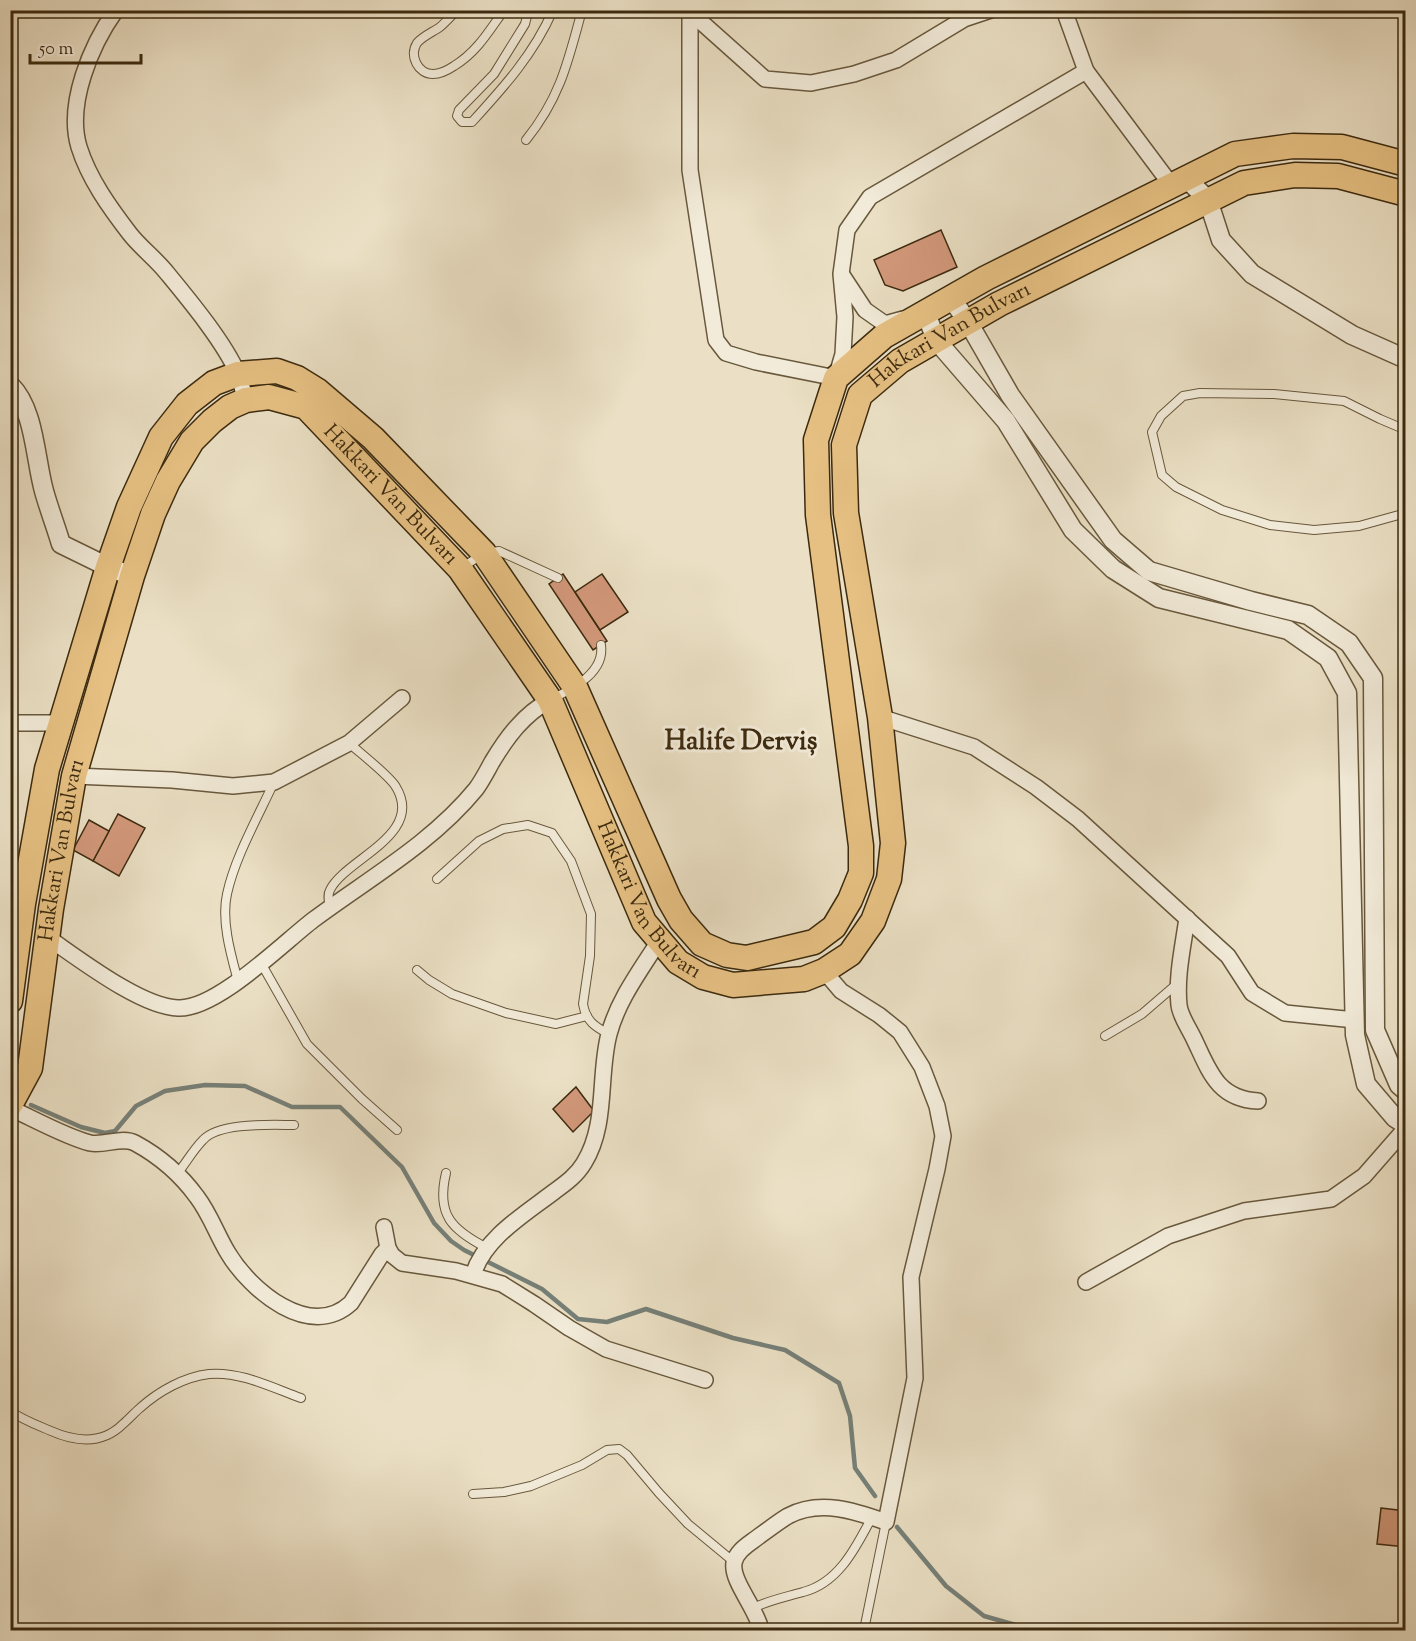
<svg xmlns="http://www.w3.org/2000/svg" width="1416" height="1641" viewBox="0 0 1416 1641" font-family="'Sorts Mill Goudy',serif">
<rect width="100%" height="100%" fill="#ebe0c5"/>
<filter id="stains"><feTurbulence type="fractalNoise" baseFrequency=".00333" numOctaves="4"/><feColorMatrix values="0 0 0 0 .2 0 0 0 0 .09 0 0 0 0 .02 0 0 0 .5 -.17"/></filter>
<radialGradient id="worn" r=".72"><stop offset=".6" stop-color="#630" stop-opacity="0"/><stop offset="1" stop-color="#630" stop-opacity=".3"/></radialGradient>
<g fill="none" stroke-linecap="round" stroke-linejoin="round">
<g stroke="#768078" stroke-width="4.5">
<path d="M31,1105l50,22 24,6 10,-2 21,-25 29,-15 40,-6 40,1 47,21h48l62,60 32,56 17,18 13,9 78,39 36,30 29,3 39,-13 87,29 52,12 54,33 11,33 5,52 20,28"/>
<path d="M897,1527l49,59 38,30 49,14"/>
</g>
</g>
<g fill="#d2987a" stroke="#3c2a0f" stroke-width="1.5">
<path d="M941,230l16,37 -54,24 -18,-6 -11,-25z"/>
<path d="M563,574l44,67 -14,9 -44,-66z"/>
<path d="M602,574l26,38 -28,18 -25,-38z"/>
<path d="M118,814l27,14 -26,48 -26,-15z"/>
<path d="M89,820l20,11 -16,30 -20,-11z"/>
<path d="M576,1087l18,24 -21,21 -20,-23z"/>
<path d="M1381,1508l25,3v36l-29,-3z"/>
</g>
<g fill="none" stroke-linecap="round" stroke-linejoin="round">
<g stroke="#68583c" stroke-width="10">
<g id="service">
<path d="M457,10c-6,6 -11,12 -17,17 -7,5 -17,9 -23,16 -8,13 1,31 16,31 7,0 15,-4 21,-8 23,-14 35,-35 50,-56"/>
<path d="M525,10l2,6 -2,8 -31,50 -35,36 -2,6 5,6h10c31,-34 62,-68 81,-112"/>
<path d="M526,140c34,-42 42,-78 56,-130"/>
<path d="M1406,430l-26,-11 -36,-18 -70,-7 -74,-1 -17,3 -22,20 -9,16 10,43 14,12 46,23 48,15 44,5 45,-4 47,-13"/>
<path d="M463,567l21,-14 15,-2 59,27"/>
<path d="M554,698c20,-10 51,-26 47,-53"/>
<path d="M437,879l42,-38 24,-12 25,-4 24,8 19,28 20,53 -1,42 -7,48c3,17 12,23 26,30"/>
<path d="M330,908c-1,-6 -3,-13 0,-18 15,-31 95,-55 66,-103 -6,-11 -36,-34 -47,-44"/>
<path d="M261,963l46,81 55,55 35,31"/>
<path d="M417,970l12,10 23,14 54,19 50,11 31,-8"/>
<path d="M238,981c-7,-26 -17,-60 -11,-87 8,-37 31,-77 47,-112"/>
<path d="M1105,1036l37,-22 36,-31"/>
<path d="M446,1173c-10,42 6,57 41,75"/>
<path d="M177,1174c9,-11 16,-24 26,-34 16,-18 68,-15 91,-15"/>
<path d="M10,1411c13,9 27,14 41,20 25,11 51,14 72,-7 6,-5 11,-11 17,-16 19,-17 44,-31 69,-34 31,-3 64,14 92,24"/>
<path d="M473,1494l31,-2 27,-6 51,-21 25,-15 12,-1 8,6 32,38 29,31 46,38"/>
<path d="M753,1608c17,-8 33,-11 50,-16 36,-9 53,-45 69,-75"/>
<path d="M864,1630l22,-108"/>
</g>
</g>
<g stroke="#68583c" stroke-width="18">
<g id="minor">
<path d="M116,10c-25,35 -50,94 -37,137 10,32 31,61 51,87 11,14 26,25 37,39 23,28 57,69 71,101 3,8 5,18 8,26"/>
<path d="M690,10v160l26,170 10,13 30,9 80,16 7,-24 2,-37 -4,-43 6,-44 23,-33 216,-126"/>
<path d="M1064,10l22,61 86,115"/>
<path d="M690,12l75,67 46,4 43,-9 42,-14 68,-41 27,-9"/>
<path d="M842,275l23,35 20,14 18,-5"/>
<path d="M880,717l94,30 62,40 42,32 150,137 24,37 33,20 70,7"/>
<path d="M10,723h51"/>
<path d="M74,776l98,4 61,6 41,-4 75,-39 53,-45"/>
<path d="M1187,918c-4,29 -11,58 -8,87 1,11 10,23 15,34 15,31 23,60 64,62"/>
<path d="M47,937c31,21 94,70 131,71 38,2 104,-64 135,-88 55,-41 119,-77 163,-131 6,-8 11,-18 16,-27 15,-25 32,-48 58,-62"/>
<path d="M10,1108c24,11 56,29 80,35 15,3 32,-7 45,0 24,13 46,32 62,54 13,17 20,38 31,56 22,37 82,88 123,50l31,-49 6,-6"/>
<path d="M384,1227l4,21 4,7 10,8 54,8 46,13 32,20 35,24 37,21 99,31"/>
<path d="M473,1275c11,-37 52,-61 82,-84 11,-8 22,-16 29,-28 24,-39 14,-87 25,-129 9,-34 31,-63 50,-93"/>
<path d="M1086,1282l82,-46 76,-25 87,-12 33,-23 42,-48"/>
<path d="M761,1630c-4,-21 -30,-49 -27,-67 2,-12 15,-19 24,-26 10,-7 20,-15 30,-21 32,-17 67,-5 98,6l29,-144 -4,-101 26,-108 6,-33 -6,-30 -15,-39 -22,-35 -21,-17 -38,-24 -17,-20"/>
</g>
</g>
<g stroke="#68583c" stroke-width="21">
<g id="tertiary">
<path d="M1187,179l21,21 13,40 31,34 100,61 54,24"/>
<path d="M951,298l17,24 42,73 103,145 36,31 102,30 57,14 41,28 24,35 2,352 24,55 7,6"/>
<path d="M926,313l10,27 70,81 67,109 40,39 46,29 129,32 40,28 19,35 8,342 11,49 29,34 11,7"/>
<path d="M10,385c25,24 25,74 34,106 5,18 12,36 17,53l47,23 24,9"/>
</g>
</g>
<g stroke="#3c2a0f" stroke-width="27">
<g id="primary">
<path d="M10,1001l13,-97 24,-135 61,-202 21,-60 32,-70 26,-33 27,-21 24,-9 39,-3 20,7 21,13 55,47 111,115 91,134 94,212 12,21 21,24 25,11 20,3 67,-16 20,-15 16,-27 11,-27v-27l-43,-331 -2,-75 20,-62 48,-42 102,-58 249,-124 58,-8 49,1 64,17"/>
<path id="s1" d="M10,1105l20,-37 21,-159 23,-133 58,-200 21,-62 15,-33 24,-40 20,-20 18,-14 16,-7 23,-3 37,10 154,162 90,131 94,222 34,40 25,15 30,8 71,-6 20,-8 26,-17 23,-33 16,-42 4,-36 -13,-126 -34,-204 -2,-68 16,-50 40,-34 99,-57 245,-121 51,-8 43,1 68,18"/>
</g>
</g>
<use href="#service" stroke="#f2ebd9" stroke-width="8"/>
<use href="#minor" stroke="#f2ebd9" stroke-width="15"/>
<use href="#tertiary" stroke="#f2ebd9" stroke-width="18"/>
<use href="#primary" stroke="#e6c082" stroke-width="24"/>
</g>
<g text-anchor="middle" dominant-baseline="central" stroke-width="6" stroke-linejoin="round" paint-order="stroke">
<g font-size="21" fill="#3c2a0f" stroke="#f2ebd9">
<text stroke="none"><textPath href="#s1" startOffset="2368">Hakkari Van Bulvarı</textPath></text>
<text stroke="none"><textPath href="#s1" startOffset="946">Hakkari Van Bulvarı</textPath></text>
<text stroke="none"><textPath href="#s1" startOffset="262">Hakkari Van Bulvarı</textPath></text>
<text stroke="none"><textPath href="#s1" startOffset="1432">Hakkari Van Bulvarı</textPath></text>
</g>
<g font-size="27" font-weight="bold" fill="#3c2a0f" stroke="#f2ebd9">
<text x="741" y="742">Halife Derviş</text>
</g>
</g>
<rect width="1416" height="1641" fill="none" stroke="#ebe0c5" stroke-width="36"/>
<rect x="12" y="12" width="1392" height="1617" fill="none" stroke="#3c2a0f" stroke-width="3"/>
<rect x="18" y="18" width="1380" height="1605" fill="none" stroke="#3c2a0f" stroke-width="1.5"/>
<path d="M30 54v9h111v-9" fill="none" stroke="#3c2a0f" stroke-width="3"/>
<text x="39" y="54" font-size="18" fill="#3c2a0f" stroke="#f2ebd9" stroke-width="4.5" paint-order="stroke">50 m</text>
<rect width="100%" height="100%" filter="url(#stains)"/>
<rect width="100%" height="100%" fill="url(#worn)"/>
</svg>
